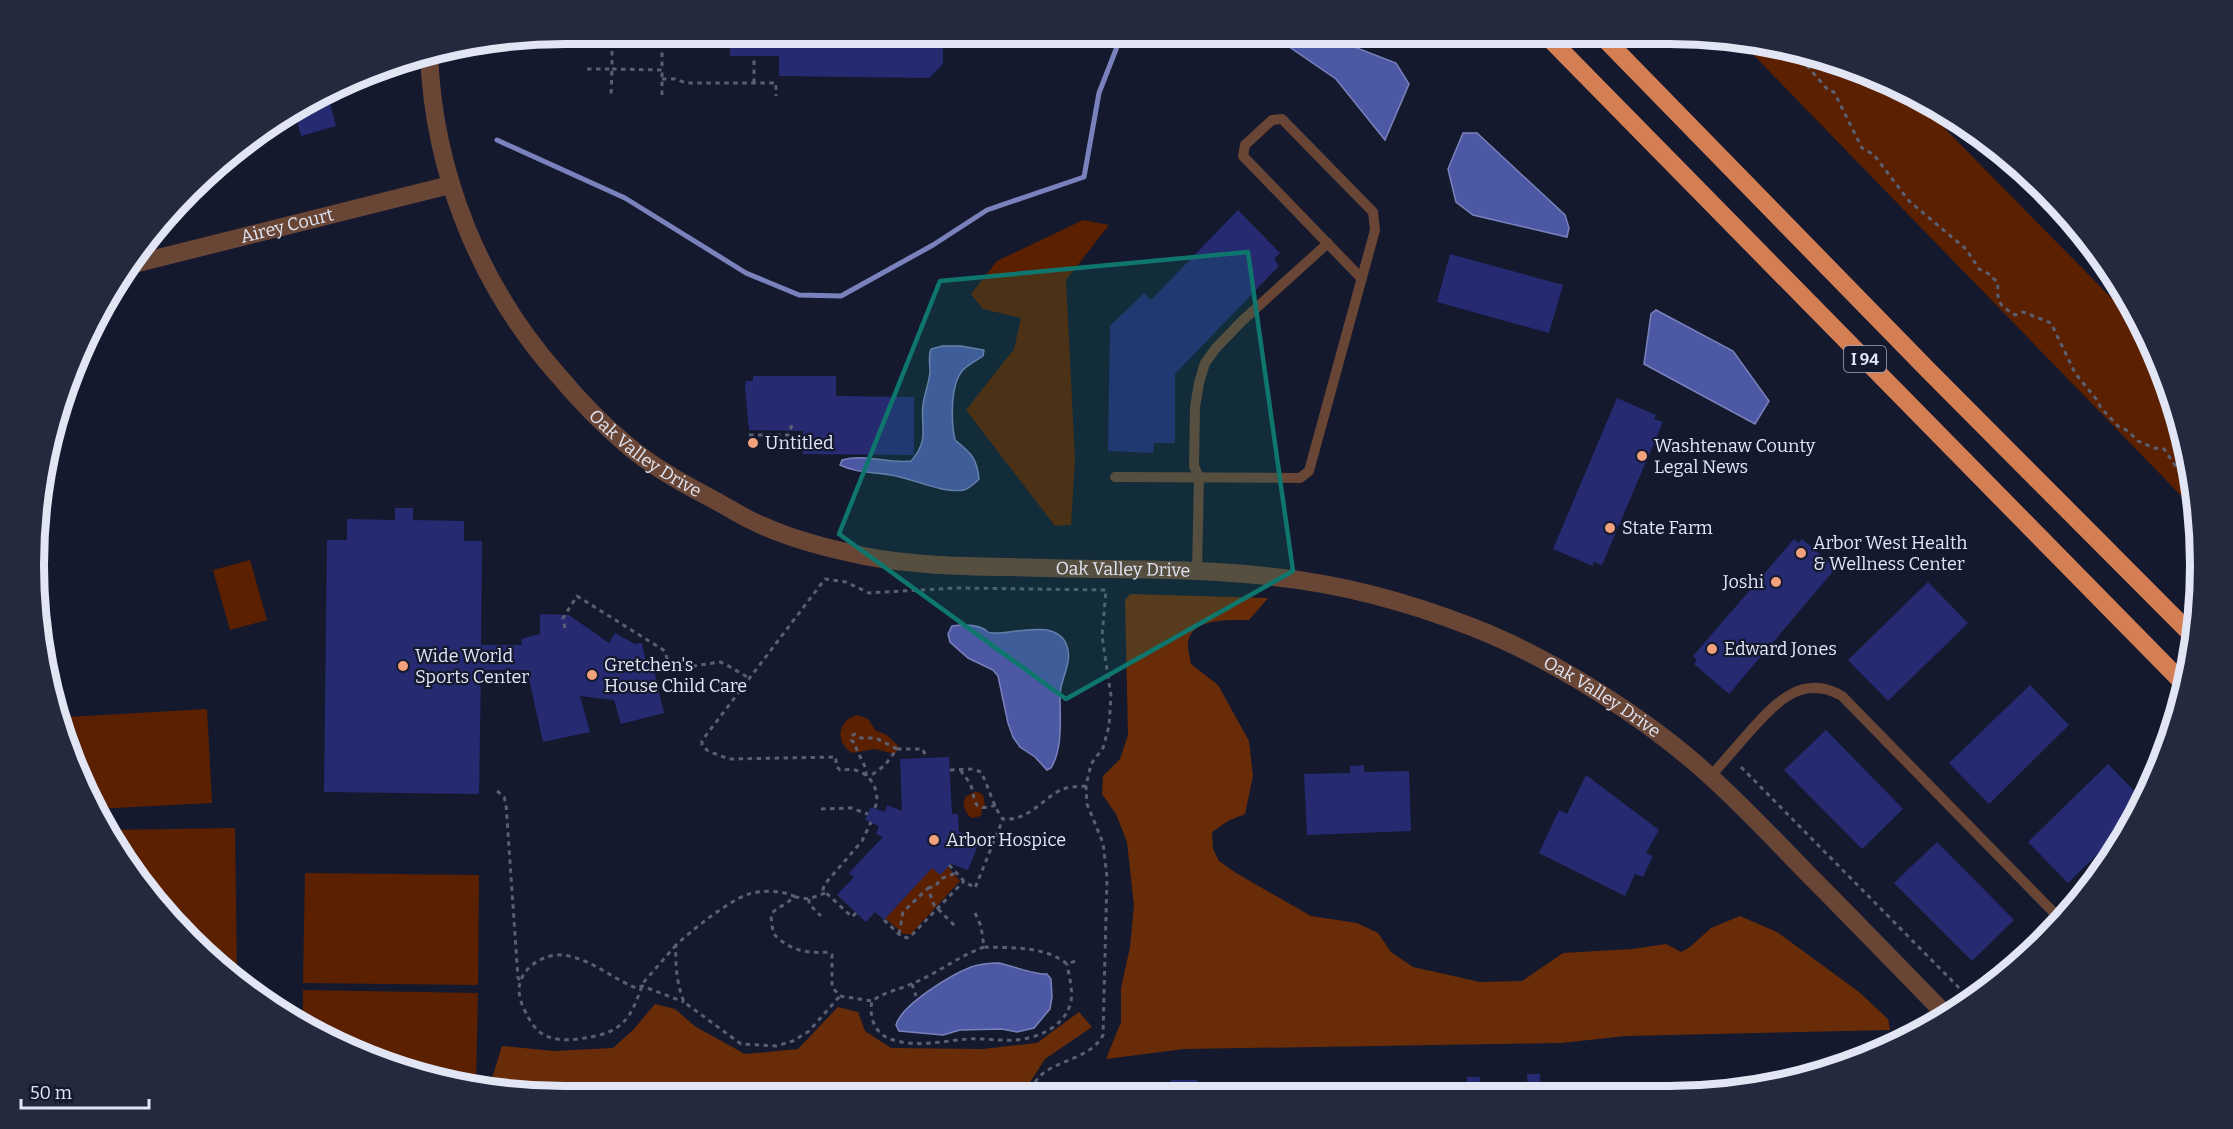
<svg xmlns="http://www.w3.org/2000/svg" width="2233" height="1129" viewBox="0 0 2233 1129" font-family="Bitter,serif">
<rect width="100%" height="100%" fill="#15192e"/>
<g fill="#5a2000">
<path d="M1739,40l67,11 100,38 237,241 29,63 23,102 1,16z"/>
<path d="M1083,220l26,5 -43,55 9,180 -4,65 -16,1 -89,-116 48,-61 7,-31 -38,-9 -12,-15 26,-33z"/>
<path d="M250,560l17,60 -37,10 -17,-60z"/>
<path d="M207,709l5,94 -117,6c-15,-20 -27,-68 -28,-92z"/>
<path d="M857,715l11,4 8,12c11,2 15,8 23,16l-4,7 -20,-5 -23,4c-17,-11 -15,-32 5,-38z"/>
<path d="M976,791l7,4 2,10 -3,4 -1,7 -10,2c-6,-7 -9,-11 -6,-21z"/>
<path d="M235,828l2,147 -49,-35 -78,-110z"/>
<path d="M948,867l12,14 -49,53h-8l-18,-16 47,-50z"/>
<path d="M305,873l174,2 -1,110 -175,-2z"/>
<path d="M303,990l175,3 -2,93 -49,-8 -97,-37 -27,-19z"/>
</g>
<g fill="#682c08">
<path d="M1130,594l138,4 -19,22c-19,0 -61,-3 -61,25 0,6 2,13 3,19l27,21 31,56 4,35 -8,38 -17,7 -16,11 1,17 6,12 17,12 75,43 46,7 21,10 13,19 22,15 67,15 42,-1 41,-28 69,-4 34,-5 15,8 9,-5 21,-19 29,-12 37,16 82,60 29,27 2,11 -264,6 -65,7 -377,6 -78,10 15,-37v-34l9,-41 4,-42 -7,-63 -11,-28 -14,-20 1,-18 17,-17 8,-24 -3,-135z"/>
<path d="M655,1004l20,5 21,18 49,27 53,-5 40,-42 20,5 7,19 26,17 92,1 54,-6 42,-31 13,15 -47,32 -22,34 -493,2 -41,-7 13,-42 52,5 59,-3 21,-19z"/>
</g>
<g fill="#4c58a4" stroke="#7982bc" stroke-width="1.5">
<path d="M1283,34h45l3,4 65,25 13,21 -24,56 -49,-61 -48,-33z"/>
<path d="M1463,133h14l88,82 4,13 -2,9 -94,-22 -17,-13 -8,-33z"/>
<path d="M1656,310l77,41 36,50 -14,23 -111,-60 7,-50z"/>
<path d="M942,346h19l23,4 -1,6c-6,4 -14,8 -20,14 -13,14 -12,52 -8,70 16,13 22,18 24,39 -5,5 -9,9 -15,11 -21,4 -52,-12 -74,-15 -17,-3 -34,-2 -50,-10l2,-5c24,-7 45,4 69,1 21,-24 7,-36 13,-62 2,-9 5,-17 6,-27 0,-9 -2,-15 1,-23z"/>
<path d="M961,625c8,0 16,0 23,4 5,3 1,3 8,4 19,2 65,-16 75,13 6,17 -7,33 -7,50 0,22 3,53 -9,72l-4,2 -12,-13 -15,-10 -7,-10 -5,-14 -10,-47 -5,-6 -25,-12 -18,-16 -2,-8 4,-8z"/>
<path d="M999,963c14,3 36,12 48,11l4,5 1,18 -2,12 -16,19 -17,4 -15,-3 -42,1 -17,5 -44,-4 -3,-6c6,-21 55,-50 75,-58 9,-3 18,-4 28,-4z"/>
</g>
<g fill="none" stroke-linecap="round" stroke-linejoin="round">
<path stroke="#7982bc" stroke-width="5" d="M497,140l128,58 121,75 53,22 42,1 92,-51 54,-35 97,-33 15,-84 23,-59"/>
</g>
<g fill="#252a71">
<path d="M730,33h213v31l-14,14 -150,-2v-20h-49z"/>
<path d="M328,96l8,30 -35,10 -6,-22z"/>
<path d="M1238,210l42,43 -6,6 5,7 -104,108v69h-21l-1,10 -45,-2 2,-125 34,-33 7,7z"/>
<path d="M1450,254l113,31 -14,48 -112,-31z"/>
<path d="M753,376h83v20l78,1v58l-111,-1v-23l-54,-1 -4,-43 1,-6h7z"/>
<path d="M1617,398l39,17 -2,4 9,3 -61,143 -8,-3 -1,4 -40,-17z"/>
<path d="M395,508h18v12l51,1v20h18l-1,104h41l-1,-6 19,-5v-20l29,1 40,28 6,-10 20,11 7,-1 4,20 7,3 11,47 -43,11 -7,-24 -34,-4 10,36 -47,10 -16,-72h-46l-2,124 -155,-2 3,-252h20v-21l48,1z"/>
<path d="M1794,539l5,4 3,-4 34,29 -107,126 -35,-30 3,-4 -4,-4z"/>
<path d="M1928,582l40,41 -80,78 -40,-41z"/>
<path d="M2030,685l39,40 -80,79 -40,-41z"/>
<path d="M1826,730l77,79 -41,40 -78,-79z"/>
<path d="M949,757l3,57h6l1,18 21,8 -12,30 -17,-6 -11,11 -8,-7 -48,52 -9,-8 -9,10 -29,-27 17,-18 -5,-4 34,-36 -7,-3 3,-8 -14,-6 6,-13 14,5 2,-7 15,6 -2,-52z"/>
<path d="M2108,764l36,37 -14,21 -62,61 -40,-41z"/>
<path d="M1364,765v7l45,-1 2,60 -104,4 -3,-61 46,-1v-7z"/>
<path d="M1586,775l73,55 -13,23 7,3 -10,21 -8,-3 -10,22 -86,-43 20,-43 8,4z"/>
<path d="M1937,842l77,78 -42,41 -78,-78z"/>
<path d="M1527,1074h13v18h-12z"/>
<rect x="1467" y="1077" width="13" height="15"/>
<rect x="1171" y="1080" width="26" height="13"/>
</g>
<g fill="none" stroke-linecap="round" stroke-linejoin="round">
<g stroke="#5b5f72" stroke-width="3" stroke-dasharray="4.5 4.5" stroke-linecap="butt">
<path d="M612,33v36l50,1v-37"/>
<path d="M1798,50l4,10 26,30 6,2 28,56 12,7 35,46 57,48 13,20 10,5 9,9c-1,20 0,21 17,32l8,-3 28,11 24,50 22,27 4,8 17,18 10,5 10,10 16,7 10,1 31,46"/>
<path d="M587,69h25l-1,26"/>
<path d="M662,79h13l11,4h90v13"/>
<path d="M754,83v-27"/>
<path d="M662,95v-25"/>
<path d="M749,435h39l4,-10"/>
<path d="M565,628l-2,-10 14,-22 88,55 4,15 5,3 46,-7 5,2 24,14"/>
<path d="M897,749h26l3,9"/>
<path d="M1741,767l229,232"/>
<path d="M950,770l23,-1 8,3c7,13 13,37 22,47 23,2 36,-16 54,-27 9,-6 19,-5 29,-6"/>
<path d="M961,770c2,6 5,7 8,12 9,15 -1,32 27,23"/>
<path d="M866,776c1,-13 -9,-20 -11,-33l-4,-3v-4l4,-2 6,4h15l21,11 -12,16 -16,12"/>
<path d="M497,791l7,6 2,7 12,174 3,3"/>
<path d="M875,808c6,-15 -3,-34 -20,-38 -5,-1 -11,0 -15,0l-4,-4v-9l-107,2 -21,-8 -6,-6v-4l5,-7 118,-155 21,3 23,11 89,-5 148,2 -4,46 9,60 -2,30 -6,22 -12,16 -5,22 1,18 16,39 4,34 -4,158c-15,30 -65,23 -72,58"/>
<path d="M821,809l30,-1 17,6"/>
<path d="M949,865l15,16 11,7 28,-69"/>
<path d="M928,888l8,-2 4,-7 16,-6"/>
<path d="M825,893l-16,6 -14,-2 -21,14 -3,5 2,17c15,17 34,21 55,19l4,3v32l8,9 32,5"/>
<path d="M795,897c-11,-7 -34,-7 -46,-3 -20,6 -58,37 -73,51 -1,19 1,40 8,57l57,42 35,2 17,-5 16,-10 31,-35"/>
<path d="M809,899v5l12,12"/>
<path d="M856,913l-4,4 -29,-27 1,-5 38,-44 9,-19"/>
<path d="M975,913l6,13 3,21c27,1 62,-1 83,17l9,-3"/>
<path d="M884,920l18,17 7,1 55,-57"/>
<path d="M899,934l4,-22 25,-24 6,17 23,23"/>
<path d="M676,945l-33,38c-12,34 -18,49 -58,55 -14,2 -31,4 -44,-5 -6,-4 -11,-12 -14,-18 -4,-7 -8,-17 -8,-26 1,-20 23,-35 42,-34 28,2 50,23 75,33l6,-2 42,16"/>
<path d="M984,947c-26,9 -47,27 -73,37 -13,6 -27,8 -39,17 -3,13 1,29 14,36 25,12 56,4 82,2 16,-1 31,2 46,1 24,-1 52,-14 57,-39 2,-12 -2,-25 -4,-37"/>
<path d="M912,984l4,12"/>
<path d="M1909,1024l7,6"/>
</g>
<g stroke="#684535" stroke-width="10">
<path d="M1115,477l185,1 9,-7 66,-241 -2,-18 -91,-93 -10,1 -27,25 -2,11 119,123"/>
<path d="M1197,571l2,-93 -5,-12 1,-59 4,-24 6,-20 11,-15 26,-27 86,-78"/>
<path d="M1711,776c13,-15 26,-30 40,-46 25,-27 51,-57 91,-34l220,225"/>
</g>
<path stroke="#684535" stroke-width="18" id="s1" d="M126,266l324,-81"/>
<path stroke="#684535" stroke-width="18" id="s2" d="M429,55c5,119 51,232 129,320 21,25 44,49 69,70 27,23 59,40 91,57 14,8 28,17 43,23 32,15 69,24 103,31 60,12 124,10 185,12 75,2 150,0 225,9 67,7 134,25 198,50 80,31 176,92 239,150 34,31 65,64 97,97 46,46 91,93 137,140"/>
<g stroke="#d47e54" stroke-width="18">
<path d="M1545,34l640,651"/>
<path d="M1600,34l329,337 264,265"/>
</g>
</g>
<path fill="#0f766e" fill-opacity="0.2" stroke="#0f766e" stroke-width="4.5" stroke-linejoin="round" d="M1248,252l45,319 -227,128 -227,-165 101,-253z"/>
<g fill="#f1a17c" stroke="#15192e" stroke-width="2">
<circle cx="753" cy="443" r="6"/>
<circle cx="1642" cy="456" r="6"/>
<circle cx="1610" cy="528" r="6"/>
<circle cx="1801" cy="553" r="6"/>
<circle cx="1776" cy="582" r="6"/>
<circle cx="1712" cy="649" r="6"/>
<circle cx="403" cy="666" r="6"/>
<circle cx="592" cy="675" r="6"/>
<circle cx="934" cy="840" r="6"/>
</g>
<g text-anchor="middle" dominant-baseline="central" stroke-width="4.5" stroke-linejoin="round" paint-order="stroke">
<rect fill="#15192e" stroke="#a4a8b9" stroke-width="1.5" x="1844" y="346" width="42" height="26" rx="4.5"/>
<g font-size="16" font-weight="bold" fill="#e1e5f4">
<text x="1865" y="359">I 94</text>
</g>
<g font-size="18" fill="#e1e5f4" stroke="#15192e">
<text stroke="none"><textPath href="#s1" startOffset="166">Airey Court</textPath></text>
<text stroke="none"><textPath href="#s2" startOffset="470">Oak Valley Drive</textPath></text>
<text stroke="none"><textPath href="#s2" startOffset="974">Oak Valley Drive</textPath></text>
<text stroke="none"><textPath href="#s2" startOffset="1478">Oak Valley Drive</textPath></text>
</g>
<g font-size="18" fill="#e1e5f4" stroke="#15192e" text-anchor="start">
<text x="765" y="443">Untitled</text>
<text x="1654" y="446">Washtenaw County<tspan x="1654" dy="21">Legal News</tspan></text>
<text x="1622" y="528">State Farm</text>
<text x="1813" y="543">Arbor West Health<tspan x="1813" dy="21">&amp; Wellness Center</tspan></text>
<text x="1764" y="582" text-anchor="end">Joshi</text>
<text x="1724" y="649">Edward Jones</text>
<text x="415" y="656">Wide World<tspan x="415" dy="21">Sports Center</tspan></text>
<text x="604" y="665">Gretchen's<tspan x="604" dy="21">House Child Care</tspan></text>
<text x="946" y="840">Arbor Hospice</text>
</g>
</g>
<path d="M0 0H2233V1129H0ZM565 44H1669A521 521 0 0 1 2190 565V565A521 521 0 0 1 1669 1086H565A521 521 0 0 1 44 565V565A521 521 0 0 1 565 44Z" fill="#25293e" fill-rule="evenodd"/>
<path fill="none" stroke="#e1e5f4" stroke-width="8" d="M565 44H1669A521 521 0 0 1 2190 565V565A521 521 0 0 1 1669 1086H565A521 521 0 0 1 44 565V565A521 521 0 0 1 565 44Z"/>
<path d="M21 1099v9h128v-9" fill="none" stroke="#e1e5f4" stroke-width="3"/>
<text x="30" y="1099" font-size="18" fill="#e1e5f4" stroke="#15192e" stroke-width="4.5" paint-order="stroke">50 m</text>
</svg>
